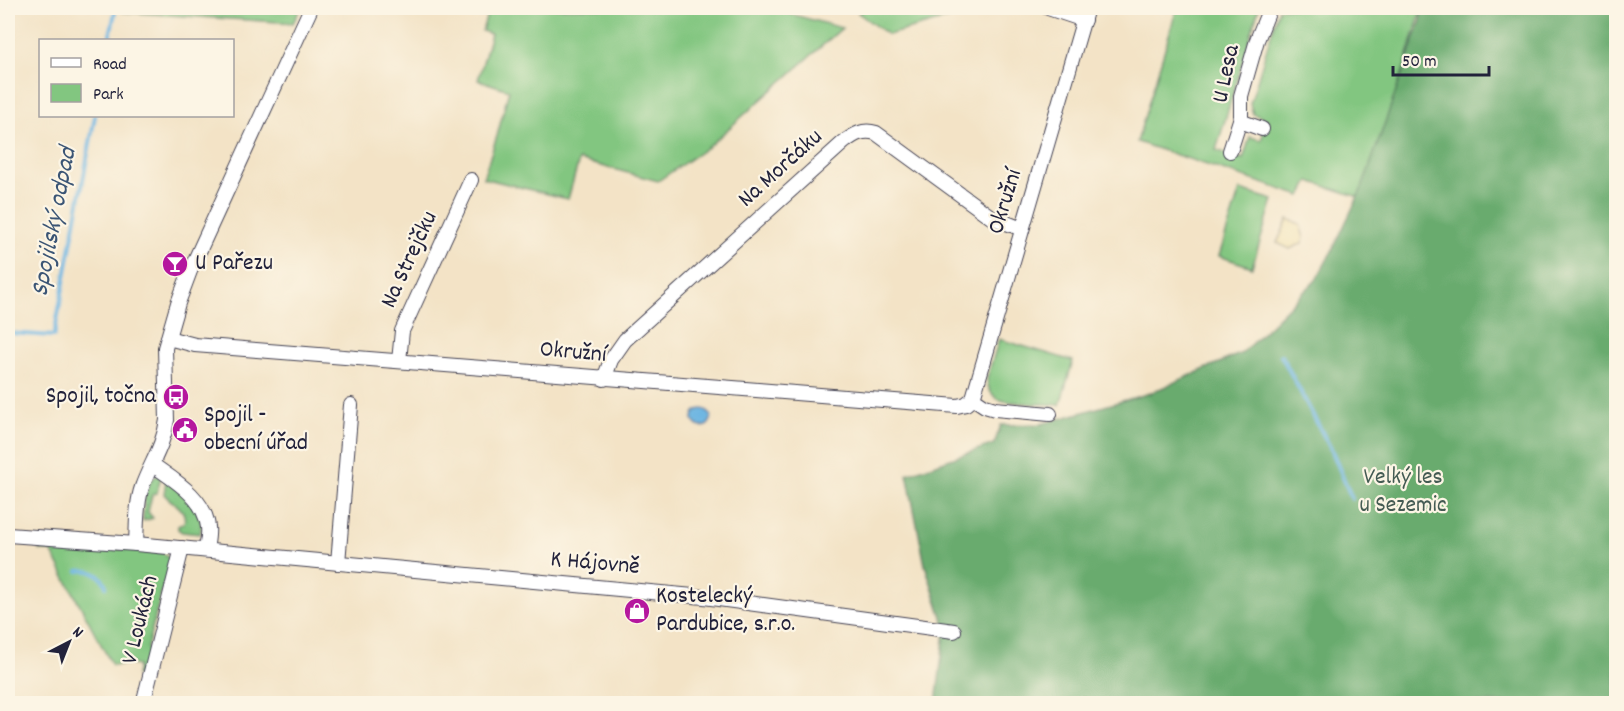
<svg xmlns="http://www.w3.org/2000/svg" width="1624" height="711" viewBox="0 0 1624 711" font-family="Dekko,sans-serif">
<rect width="100%" height="100%" fill="#fcf5e5"/>
<filter id="ink" filterUnits="userSpaceOnUse"><feTurbulence type="fractalNoise" baseFrequency=".0167" numOctaves="2"/><feDisplacementMap in="SourceGraphic" scale="12" xChannelSelector="R" yChannelSelector="G"/><feConvolveMatrix kernelMatrix="1 2 1 2 8 2 1 2 1" color-interpolation-filters="sRGB"/></filter>
<filter id="wash" filterUnits="userSpaceOnUse"><feTurbulence type="fractalNoise" baseFrequency=".008" numOctaves="4" result="noise"/><feDisplacementMap in="SourceGraphic" scale="24" xChannelSelector="R" yChannelSelector="G"/><feGaussianBlur stdDeviation="1.35" result="paint"/><feColorMatrix in="noise" values="0 0 0 0 0 0 0 0 0 0 0 0 0 0 0 0 0 1.4 0 .05"/><feComposite in="paint" operator="in"/></filter>
<g filter="url(#wash)">
<rect width="100%" height="100%" fill="#f3e3c6"/>
<g fill="#82c680" stroke="#52745e" stroke-width="1.5">
<path d="M124,8h177l-8,15 -170,-11z"/>
<path d="M489,8h280l73,20 -133,118 -51,35 -79,-21 -11,39 -85,-21 14,-42 12,-46 -31,-10 13,-46 -9,-3z"/>
<path d="M863,8h123l-98,27 -30,-22z"/>
<path d="M1177,8h82l-43,142 27,9 7,-22 11,3 7,-20 -15,-6 -3,-10 29,-96h143l-57,191 -56,-18 -8,15 -164,-54z"/>
<path d="M1240,190l33,10 -21,67 -33,-11z"/>
<path d="M999,339l74,22 -13,44c-13,-1 -52,-1 -62,-6 -8,-5 -11,-12 -11,-21z"/>
<path d="M158,475l3,1 -4,17 -5,2 -4,17 5,6 -10,3c1,-14 0,-40 15,-46z"/>
<path d="M166,480c15,12 41,31 34,54l-18,-2 -4,-3v-3l6,-3c4,-15 -12,-19 -20,-29z"/>
<path d="M40,543l122,9 12,11 -3,14 -7,6 -17,65 4,5 -8,24 -7,-2 2,-9 -9,-2 -17,1 -61,-114 -12,-1z"/>
</g>
<path fill="#69ab6e" stroke="#466654" stroke-width="1.5" d="M1421,8h195v695h-680l9,-72 -3,-14 -17,-52 -18,-91 87,-30 7,-19 40,-1 109,-31 92,-40 74,-73 17,-31 29,-61 59,-168z"/>
<path fill="#eeda9e" stroke="#887e6c" stroke-width="1.5" d="M1288,219l12,5 4,14 -2,5 -12,6 -13,-6z"/>
<circle fill="#69b4e2" stroke="#466b8e" stroke-width="1.5" cx="702" cy="418" r="9"/>
<g fill="none" stroke-linecap="round" stroke-linejoin="round">
<g stroke="#69b4e2" stroke-width="4">
<path d="M109,40l7,-32"/>
<path d="M8,333l46,3 41,-220"/>
<path d="M1281,355l51,96 20,48"/>
<path d="M78,571c12,-2 24,3 28,15"/>
</g>
</g>
</g>
<g filter="url(#ink)">
<g fill="none" stroke-linecap="round" stroke-linejoin="round">
<g stroke="#413f50" stroke-width="16">
<g id="minor">
<path d="M1048,8l36,12"/>
<path d="M1240,121l22,8"/>
<path d="M1230,151l11,-34v-21l16,-56 13,-32"/>
<path d="M168,338l27,7 762,61 9,-2 7,-6 12,8 10,3 55,5"/>
<path d="M399,361l3,-30 69,-151"/>
<path d="M604,379l7,-19 14,-20 219,-198c11,-8 19,-13 32,-9l115,84 31,12"/>
<path d="M973,398l114,-390"/>
<path d="M153,465c21,15 52,33 55,62 1,7 -1,16 -2,23"/>
<path d="M8,535l128,9 568,53 250,34"/>
<path d="M136,544c1,-19 0,-40 6,-57 9,-25 21,-39 25,-67l-2,-72 13,-45 12,-32 121,-263"/>
<path d="M338,563l13,-158"/>
<path d="M143,704l39,-156"/>
</g>
</g>
<use href="#minor" stroke="#fff" stroke-width="14"/>
</g>
</g>
<defs>
<g id="bar-disc" transform="scale(1.35)"><circle r="9.5" fill="#b5179e" stroke="#fcf5e5"/><path d="M-6-5H6L.8 .8V4.5H3.5V6h-7V4.5H-.8V.8Z" fill="#fff"/></g>
<g id="bus-disc" transform="scale(1.35)"><circle r="9.5" fill="#b5179e" stroke="#fcf5e5"/><path d="M-5-6H5V4H4V6H2V4H-2V6H-4V4H-5ZM-3.5-4V0h7V-4ZM-3.5 1.2v1.5H-2V1.2ZM2 1.2v1.5H3.5V1.2Z" fill="#fff"/></g>
<g id="civic-disc" transform="scale(1.35)"><circle r="9.5" fill="#b5179e" stroke="#fcf5e5"/><path d="M-.6-6.5H3V-4.5H.6V-3L4-1V1h2V6H-6V1h2V-1L-.6-3ZM-1.2 2.5V6h2.4V2.5Z" fill="#fff"/></g>
<g id="shop-disc" transform="scale(1.35)"><circle r="9.5" fill="#b5179e" stroke="#fcf5e5"/><path d="M-5-2.5h2.3a2.7 3.5 0 0 1 5.4 0H5L5.5 6h-11ZM-1.5-2.5h3a1.5 2.3 0 0 0-3 0Z" fill="#fff"/></g>
</defs>
<g fill-rule="evenodd">
<use href="#bar-disc" x="175" y="264"/>
<use href="#bus-disc" x="176" y="397"/>
<use href="#civic-disc" x="185" y="430"/>
<use href="#shop-disc" x="637" y="611"/>
</g>
<g text-anchor="middle" dominant-baseline="central" stroke-width="4.5" stroke-linejoin="round" paint-order="stroke">
<g font-size="24" fill="#22223b" stroke="#fcf5e5">
<text transform="translate(1227 74) rotate(-78)">U Lesa</text>
<text transform="translate(781 169) rotate(-42)">Na Morčáku</text>
<text transform="translate(1006 202) rotate(-73)">Okružní</text>
<text transform="translate(410 260) rotate(-65)">Na Strejčku</text>
<text transform="translate(573 353) rotate(5)">Okružní</text>
<text transform="translate(595 564) rotate(5)">K Hájovně</text>
<text transform="translate(141 620) rotate(-76)">V Loukách</text>
</g>
<g font-size="24" fill="#22223b" stroke="#fcf5e5" text-anchor="start">
<text x="195" y="264">U Pařezu</text>
<text x="156" y="397" text-anchor="end">Spojil, točna</text>
<text x="204" y="416">Spojil -<tspan x="204" dy="28">obecní úřad</tspan></text>
<text x="656" y="597">Kostelecký<tspan x="656" dy="28">Pardubice, s.r.o.</tspan></text>
</g>
<g font-size="24" fill="#445b53" stroke="#fcf5e5">
<text x="1403" y="478">Velký les<tspan x="1403" dy="28">u Sezemic</tspan></text>
</g>
<g font-size="26" font-style="italic" fill="#3b5575" stroke="#fcf5e5">
<text transform="translate(55 222) rotate(-79)">Spojilský odpad</text>
</g>
</g>
<rect width="1624" height="711" fill="none" stroke="#fcf5e5" stroke-width="30"/>
<rect x="39" y="39" width="195" height="78" fill="#fcf5e5" stroke="#a5a1a1" stroke-width="1.5"/>
<rect x="51" y="58" width="30" height="9" fill="#ffffff" stroke="#a5a1a1" stroke-width="1.5"/>
<text x="93" y="69" font-size="18" fill="#22223b">Road</text>
<rect x="51" y="84" width="30" height="18" fill="#82c680" stroke="#a5a1a1" stroke-width="1.5"/>
<text x="93" y="99" font-size="18" fill="#22223b">Park</text>
<g transform="translate(69 642) rotate(42)" stroke="#fcf5e5" stroke-width="4.5" paint-order="stroke">
<path d="M0-4.5L10 22L0 15L-10 22Z" fill="#22223b"/>
<text y="-9" font-size="16" font-weight="bold" text-anchor="middle" fill="#22223b">N</text>
</g>
<path d="M1393 66v9h96v-9" fill="none" stroke="#22223b" stroke-width="3"/>
<text x="1402" y="66" font-size="18" fill="#22223b" stroke="#fcf5e5" stroke-width="4.5" paint-order="stroke">50 m</text>
</svg>
